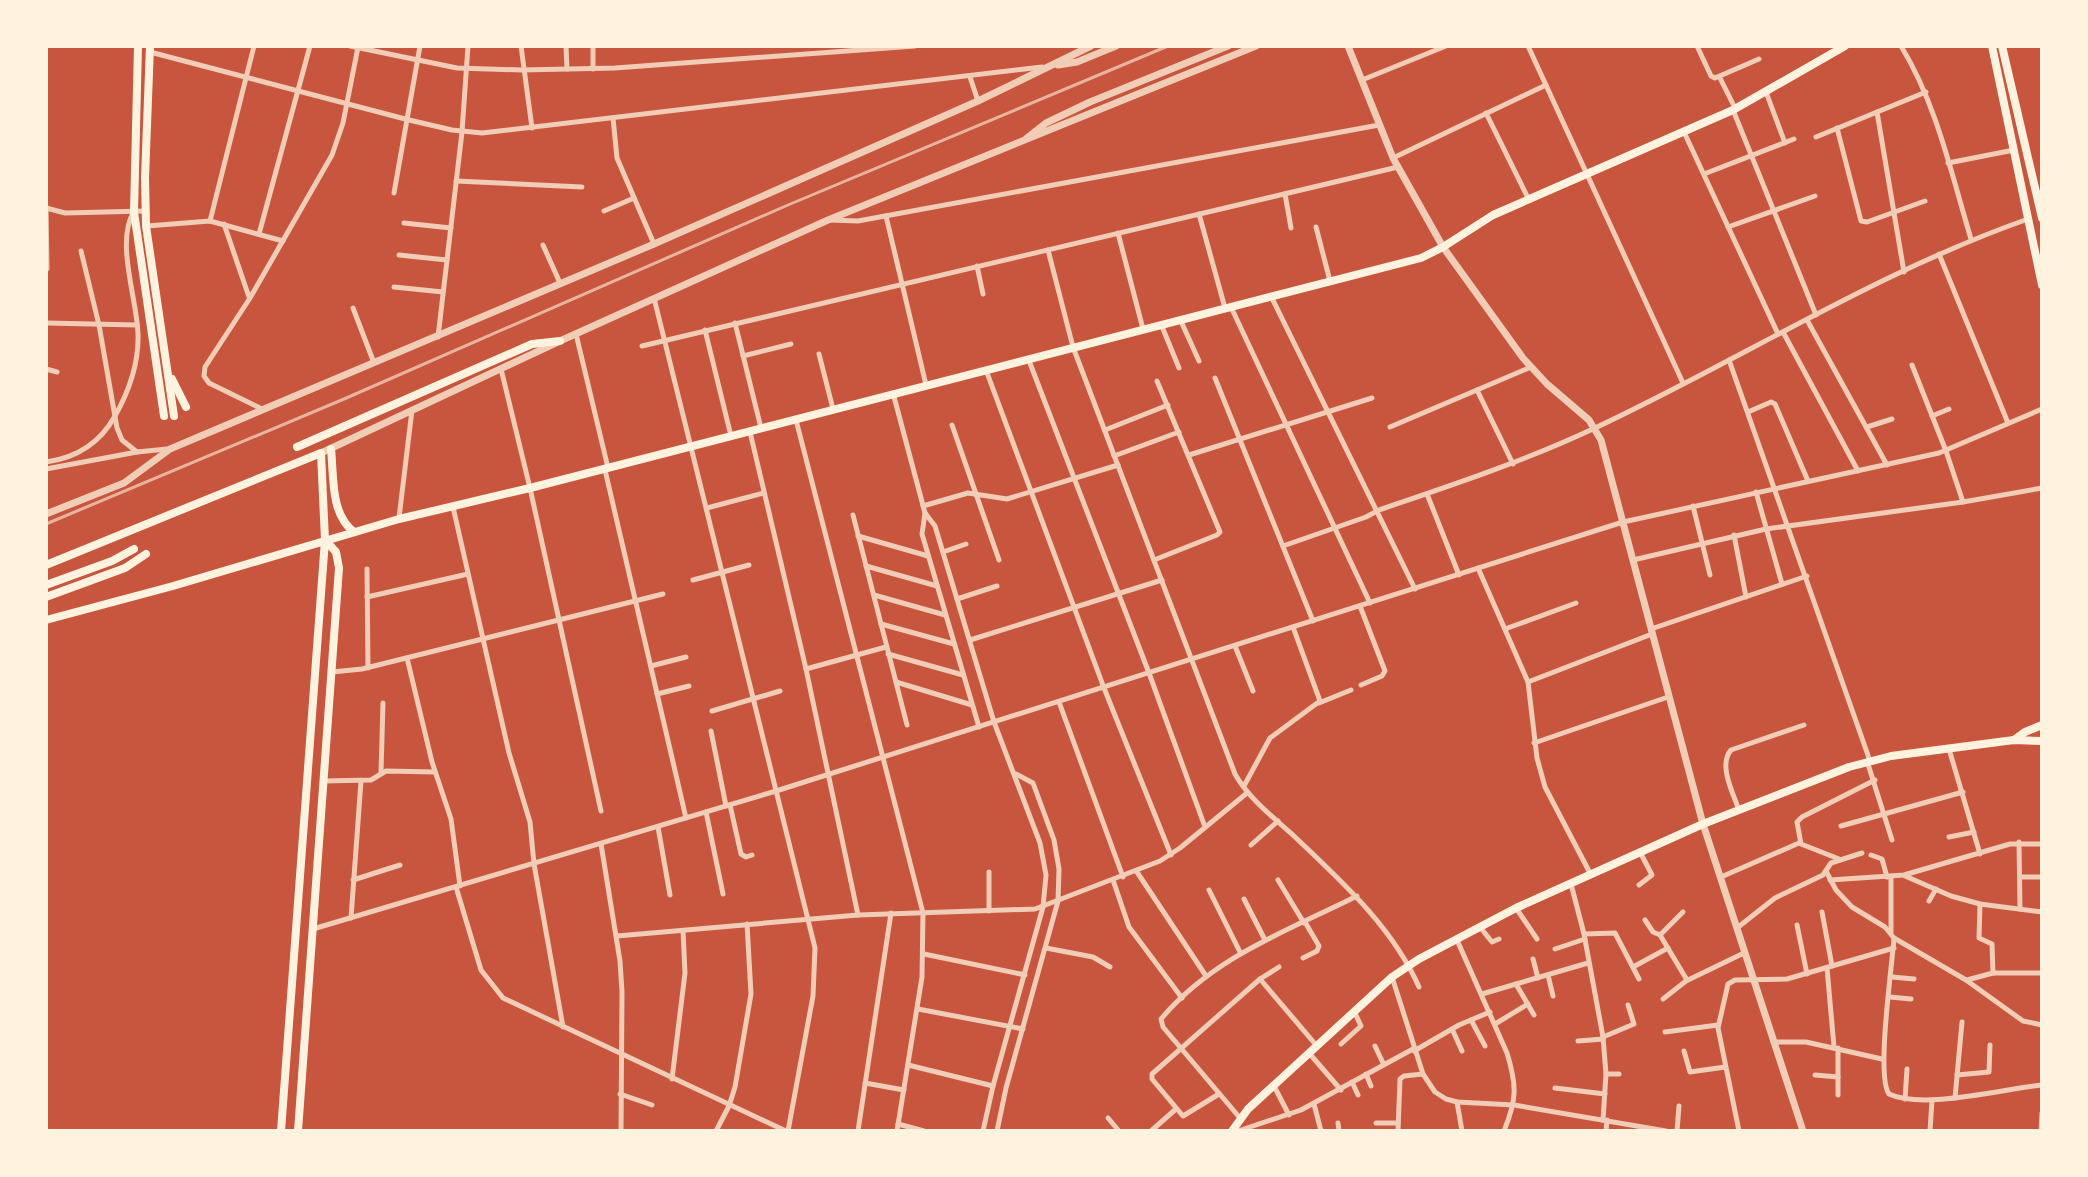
<svg xmlns="http://www.w3.org/2000/svg" width="2088" height="1177" viewBox="0 0 2088 1177" font-family="Jost,sans-serif">
<rect width="100%" height="100%" fill="#c8553d"/>
<g fill="none" stroke-linecap="round" stroke-linejoin="round">
<g stroke="#f1ccb7" stroke-width="5">
<path d="M350,46l107,22 65,2 93,-2 300,-22"/>
<path d="M521,46l11,82"/>
<path d="M566,46l1,23"/>
<path d="M593,46v23"/>
<path d="M1528,46l155,337"/>
<path d="M1697,46l14,30 4,2 44,-19"/>
<path d="M1901,46c36,59 50,127 70,193"/>
<path d="M150,52l259,68 43,10 30,3 560,-66"/>
<path d="M970,77l8,24"/>
<path d="M1720,78l15,30"/>
<path d="M1362,80l84,-34"/>
<path d="M1766,92l19,51"/>
<path d="M1733,110l83,205"/>
<path d="M1877,112l27,160"/>
<path d="M1486,113l43,87"/>
<path d="M613,118l4,40 37,86"/>
<path d="M1837,128l24,93 6,1 58,-21"/>
<path d="M1684,132l94,202"/>
<path d="M1816,137l110,-45"/>
<path d="M1393,158l153,-73"/>
<path d="M1948,163l66,-13"/>
<path d="M1704,174l90,-35"/>
<path d="M456,181l126,6"/>
<path d="M394,193l26,-147"/>
<path d="M1285,194l6,34"/>
<path d="M46,206l1,63"/>
<path d="M46,208l19,5 80,-2"/>
<path d="M604,211l30,-13"/>
<path d="M1199,214l26,94"/>
<path d="M886,216l40,169"/>
<path d="M829,220l29,1 521,-96"/>
<path d="M210,221l44,-175"/>
<path d="M404,223l47,5"/>
<path d="M224,224l25,73"/>
<path d="M147,226l63,-5 73,20"/>
<path d="M1316,227l14,54"/>
<path d="M1728,227l87,-31"/>
<path d="M1118,233l25,96"/>
<path d="M259,234l51,-188"/>
<path d="M543,245l17,38"/>
<path d="M1048,250l25,97 162,427c14,25 38,43 59,62 47,45 98,90 125,151"/>
<path d="M81,251l18,74 18,103 5,12 15,12"/>
<path d="M1939,254l69,169"/>
<path d="M399,255l48,5"/>
<path d="M977,266l6,28"/>
<path d="M394,287l49,5"/>
<path d="M1271,296l144,293"/>
<path d="M654,298l161,650 -2,48 -25,135"/>
<path d="M1231,307l139,296"/>
<path d="M353,308l21,55"/>
<path d="M1180,319l19,42"/>
<path d="M1807,320l80,145"/>
<path d="M46,323l91,2"/>
<path d="M735,323l26,105"/>
<path d="M1161,324l18,44"/>
<path d="M705,330l26,106"/>
<path d="M1783,332l75,139"/>
<path d="M576,334l32,134"/>
<path d="M438,337l24,-205 6,-86"/>
<path d="M642,346l756,-179"/>
<path d="M819,354l14,55"/>
<path d="M743,356l48,-12"/>
<path d="M1028,358l121,315 56,154"/>
<path d="M1729,360l141,401"/>
<path d="M1912,365l34,86 17,51"/>
<path d="M46,369l11,3"/>
<path d="M501,369l29,119 71,323"/>
<path d="M986,370l118,318 67,167"/>
<path d="M1215,378l98,243"/>
<path d="M1477,390l36,74"/>
<path d="M893,393l32,120 10,13 59,196 46,121 6,32 -3,32 -50,179 -10,45"/>
<path d="M262,409l-53,-26 -5,-7 1,-9 45,-69 82,-143 11,-32 15,-76"/>
<path d="M1748,412l23,-10 4,2 33,77"/>
<path d="M1932,416l17,-7"/>
<path d="M796,420l127,493 -1,64 -25,154"/>
<path d="M952,425l47,135"/>
<path d="M1390,427l141,-60"/>
<path d="M1867,427l25,-8"/>
<path d="M1105,430l63,-25"/>
<path d="M750,432l56,237 52,246"/>
<path d="M1189,455l183,-57"/>
<path d="M1114,456l65,-24"/>
<path d="M46,462c30,-4 54,-19 69,-46 14,-25 24,-52 23,-82 -1,-35 -22,-90 -5,-121"/>
<path d="M46,469l91,-17 30,-3"/>
<path d="M605,470l81,348"/>
<path d="M1756,492l26,92"/>
<path d="M1427,494l32,81"/>
<path d="M923,506l45,-13 39,6 111,-34"/>
<path d="M1693,506l17,69"/>
<path d="M453,507l56,246 21,69 4,42 29,163"/>
<path d="M707,508l57,-15"/>
<path d="M925,513l-3,21 57,193"/>
<path d="M853,515l54,210"/>
<path d="M399,518l13,-108"/>
<path d="M1734,535l12,62"/>
<path d="M858,536l70,20"/>
<path d="M1283,546l83,-29 13,-7c73,-25 146,-49 216,-82 145,-68 282,-156 433,-209"/>
<path d="M943,552l23,-8"/>
<path d="M1154,560l63,-25 3,-3 -63,-151"/>
<path d="M1633,560l133,-31 197,-27 79,-14"/>
<path d="M866,566l71,20"/>
<path d="M1478,568l50,114 9,76 8,29 46,88"/>
<path d="M367,569l1,99"/>
<path d="M693,580l56,-15"/>
<path d="M874,595l71,20"/>
<path d="M367,597l101,-23"/>
<path d="M957,599l40,-13"/>
<path d="M1360,606l25,65 -3,5 -21,9"/>
<path d="M881,624l73,20"/>
<path d="M1505,629l71,-26"/>
<path d="M1651,629l156,-53"/>
<path d="M970,640l192,-60"/>
<path d="M1235,646l18,45"/>
<path d="M888,654l75,21"/>
<path d="M407,658l25,104 19,57 9,67"/>
<path d="M651,666l35,-9"/>
<path d="M806,669l80,-22"/>
<path d="M332,672l30,-3 301,-75"/>
<path d="M896,682l76,23"/>
<path d="M1528,682l124,-48"/>
<path d="M657,694l32,-8"/>
<path d="M1059,702l64,175"/>
<path d="M1319,703l32,-13"/>
<path d="M712,711l68,-20"/>
<path d="M711,731l15,75"/>
<path d="M1534,743l134,-46"/>
<path d="M1949,749l31,105"/>
<path d="M1867,761l25,79"/>
<path d="M381,772l2,-69"/>
<path d="M323,781l48,-1 15,-9 49,1"/>
<path d="M1244,786l26,-48 50,-37 -27,-74"/>
<path d="M730,805l11,49 5,3 6,-2"/>
<path d="M1739,810c-6,-17 -21,-45 -8,-60l73,-25"/>
<path d="M706,812l17,82"/>
<path d="M1841,826l122,-34"/>
<path d="M658,827l12,68"/>
<path d="M1949,837l25,-5"/>
<path d="M2019,842l1,67"/>
<path d="M601,844l19,117 2,31 -1,139"/>
<path d="M1251,845l27,-24"/>
<path d="M1871,855l11,4 5,18"/>
<path d="M1839,859l-38,-15 -4,-22 5,-5 73,-37"/>
<path d="M1826,871l10,19 16,17 33,20 9,11 72,42 57,41 19,4"/>
<path d="M989,872v39"/>
<path d="M1137,872l69,104"/>
<path d="M1905,876l46,20 29,8 62,8"/>
<path d="M1721,877l78,-34"/>
<path d="M1891,877v55"/>
<path d="M2020,877h22"/>
<path d="M353,880l47,-15"/>
<path d="M1113,880l16,47 53,71"/>
<path d="M1278,880l26,43"/>
<path d="M1830,880l74,-5 106,-31h32"/>
<path d="M1571,884l13,50 19,103 3,37 -3,46"/>
<path d="M1639,885l13,-10 -12,-23"/>
<path d="M456,887l25,83 22,28 283,133"/>
<path d="M1209,890l31,62"/>
<path d="M1244,899l21,41"/>
<path d="M1929,901l7,-12"/>
<path d="M1980,904l-1,34 13,6 1,29"/>
<path d="M1516,908l21,31"/>
<path d="M1683,912l-23,23 27,45"/>
<path d="M1822,912l10,54"/>
<path d="M351,918l10,-137"/>
<path d="M1645,920l8,12 7,3"/>
<path d="M1797,925l10,49"/>
<path d="M1480,927l12,15 7,-3"/>
<path d="M1737,928l38,-30 48,-23 8,-12 31,-10"/>
<path d="M313,929l463,-138 847,-269 316,-69 103,-44"/>
<path d="M1584,934l31,-1 24,46"/>
<path d="M617,936l241,-21 177,-6 125,-48 20,-13 67,-55"/>
<path d="M1894,938c-2,29 -18,138 -5,156 34,16 114,-5 153,-9"/>
<path d="M1457,940l50,113c10,33 10,46 -3,78"/>
<path d="M1046,948l47,9 17,10"/>
<path d="M1555,949l30,-10"/>
<path d="M924,954l101,21"/>
<path d="M1303,958l14,-7 2,-5 -14,-24"/>
<path d="M1533,959l5,19"/>
<path d="M1633,967l35,-19"/>
<path d="M1827,968l7,79"/>
<path d="M1548,975l5,21"/>
<path d="M1392,977l31,97 12,18 11,7 11,3 57,3 152,26"/>
<path d="M1892,977l22,2"/>
<path d="M1260,979l56,66"/>
<path d="M1967,980l26,-7h49"/>
<path d="M1516,984l18,31"/>
<path d="M1482,994l106,-31"/>
<path d="M1890,997l21,2"/>
<path d="M1663,999l23,-18 58,-28"/>
<path d="M918,1009l105,20"/>
<path d="M1471,1020l14,26"/>
<path d="M1495,1024l33,-20"/>
<path d="M1452,1029l10,22"/>
<path d="M1665,1032l53,-7"/>
<path d="M1603,1037l31,-13 -6,-19"/>
<path d="M1578,1041l25,-2"/>
<path d="M1773,1042h33l76,17"/>
<path d="M1341,1044l20,-18 -7,-15"/>
<path d="M1375,1046l8,17"/>
<path d="M1838,1048v47"/>
<path d="M1414,1051l45,-26 31,-13"/>
<path d="M1684,1051l6,21 35,-5"/>
<path d="M1309,1053l32,37"/>
<path d="M908,1065l85,21"/>
<path d="M1366,1074l5,12"/>
<path d="M1606,1074h13"/>
<path d="M1815,1075l23,2"/>
<path d="M1957,1075l32,-3 1,-27"/>
<path d="M672,1079l13,-106 -2,-42"/>
<path d="M1352,1082l6,13"/>
<path d="M865,1083l39,7"/>
<path d="M1274,1086l15,29"/>
<path d="M1555,1088l50,6"/>
<path d="M620,1094l32,11"/>
<path d="M1219,1094l-36,22 -31,-37v-5l108,-95 19,-12"/>
<path d="M1955,1098l7,-76"/>
<path d="M1905,1099l2,-30"/>
<path d="M1457,1102l5,29"/>
<path d="M1314,1104l7,27"/>
<path d="M1108,1118l11,13"/>
<path d="M1240,1118l-77,-91 -2,-8c52,-62 126,-88 196,-123"/>
<path d="M1338,1123l1,8"/>
<path d="M1376,1123h22"/>
<path d="M898,1124l26,7"/>
<path d="M716,1131l13,-25 6,-19 16,-93 -4,-70"/>
<path d="M858,1131l33,-218"/>
<path d="M997,1131l9,-43 52,-187 1,-32 -5,-29 -21,-57 -17,-9"/>
<path d="M1151,1131l25,-22"/>
<path d="M1238,1131l63,-21 112,-61"/>
<path d="M1398,1131l2,-52 4,-3 19,-2"/>
<path d="M1606,1131l1,-11"/>
<path d="M1677,1131l2,-25"/>
<path d="M1739,1131l-21,-103 10,-44 7,-4 52,-1 107,-31"/>
<path d="M1930,1131l2,-31"/>
<path d="M2041,1131l1,-18"/>
</g>
<g stroke="#f1ccb7" stroke-width="7">
<path d="M1348,46l45,112 50,89 80,111 24,26 42,36 12,20 102,384 100,307"/>
<path d="M1058,65l19,-3 39,-16"/>
<path d="M1027,138l19,-15 44,-21 138,-56"/>
<path d="M321,453l239,-112 268,-121 428,-174"/>
<path d="M46,514l78,-31 46,-34 484,-205 324,-143 113,-55"/>
</g>
<g stroke="#fff3e0" stroke-width="8">
<path d="M138,46l-4,166 30,204"/>
<path d="M150,46l-5,132 1,48 28,190"/>
<path d="M1992,46l50,239"/>
<path d="M2002,46l40,172"/>
<path d="M172,379l14,28"/>
<path d="M297,447l235,-103 28,-3"/>
<path d="M331,449c3,27 -1,65 23,83"/>
<path d="M46,565l275,-112 4,87 -44,591"/>
<path d="M46,585l66,-24 22,-12"/>
<path d="M46,597l79,-29 21,-14"/>
<path d="M46,620l127,-34 226,-67 131,-31 891,-230 22,-11 50,-32 240,-105 112,-64"/>
<path d="M2014,740l11,-8 17,-7"/>
<path d="M298,1131l41,-563 -3,-16 -11,-12"/>
<path d="M1232,1131l16,-22 144,-132 27,-18 97,-51 187,-84 146,-57 42,-11 123,-16 28,1"/>
</g>
<path stroke="#e9b49f" stroke-width="3" d="M46,524l298,-125 444,-194 380,-159"/>
</g>
<rect width="2088" height="1177" fill="none" stroke="#fff3e0" stroke-width="96"/>
</svg>
